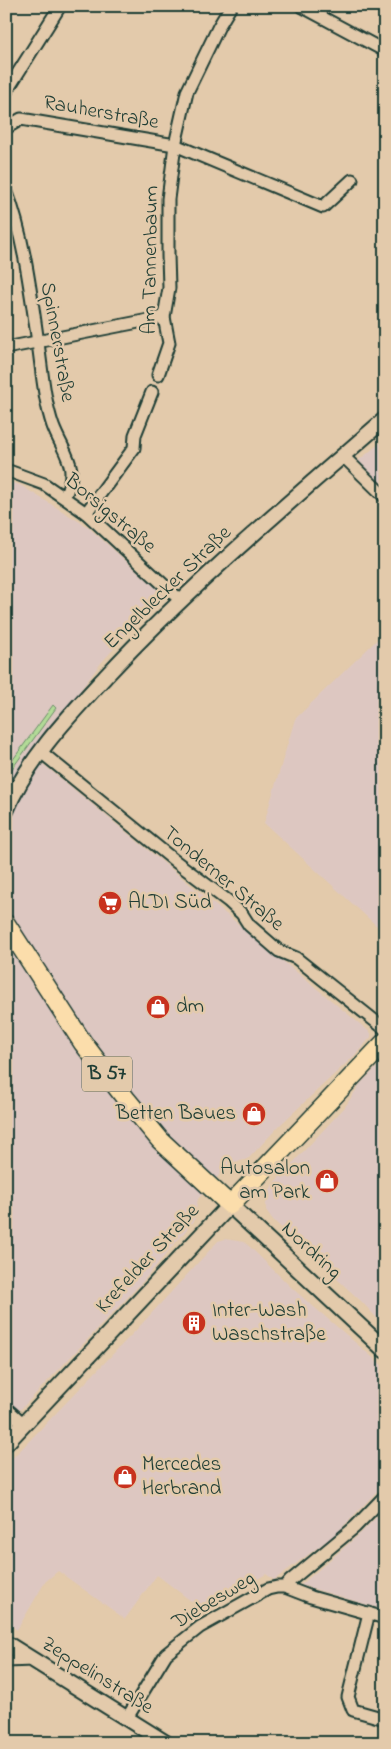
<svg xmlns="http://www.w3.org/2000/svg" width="391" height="1749" viewBox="0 0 391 1749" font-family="'Indie Flower',sans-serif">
<rect width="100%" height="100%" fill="#e3caab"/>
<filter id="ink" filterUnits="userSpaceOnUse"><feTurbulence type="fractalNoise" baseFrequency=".02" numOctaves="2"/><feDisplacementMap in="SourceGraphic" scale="10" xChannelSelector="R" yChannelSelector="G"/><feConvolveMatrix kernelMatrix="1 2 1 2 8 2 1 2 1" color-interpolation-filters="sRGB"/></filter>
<g filter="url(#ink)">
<g fill="#ddc7c1">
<path d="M385,439v47l-27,-25z"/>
<path d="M6,481l14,4 68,42 75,67 -62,69 -69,92 339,278v4l-15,17 -76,71 -32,34 -19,5 -31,35 -4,22 -50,59 -121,127 -17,15z"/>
<path d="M385,632v291l-6,5 -115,-105 31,-104z"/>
<path d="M385,1059v268l-23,-25 -89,-82 -7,-10v-12l7,-14 72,-77 15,-23z"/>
<path d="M225,1239l19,3 6,5 43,42 92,79v115l-49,51 -62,46 -8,-6 -62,37 -47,-36 -32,44 -67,-48 -13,11 -28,48 -11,-8v-157l132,-137 80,-87z"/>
<path d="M385,1508v102l-84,-25 61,-53z"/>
</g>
<path fill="#b2db97" stroke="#688c66" d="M53,705l3,3 -50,69v-8z"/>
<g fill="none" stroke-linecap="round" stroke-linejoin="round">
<g stroke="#1f3d34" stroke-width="15">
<g id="minor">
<path d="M301,6l84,45"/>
<path d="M6,92l54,-86"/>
<path d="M6,128l15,-9 154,26 148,62 29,-27"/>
<path d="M6,190c18,46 25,104 32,153 4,28 6,57 15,83 10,27 28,41 11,71"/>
<path d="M6,348l158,-31"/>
<path d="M158,375l11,-32 -5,-26 5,-29 -1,-33v-56l7,-54 12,-53 32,-66 12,-20"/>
<path d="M343,456l42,41"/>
<path d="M6,470l38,14 42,29 94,87"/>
<path d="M86,513l48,-65 1,-13 17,-43"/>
<path d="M41,752l134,109 53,40 14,13 7,11 30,26 17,7 89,71"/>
<path d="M6,1408l18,16"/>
<path d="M285,1587l5,-6 65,-54 30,-31"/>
<path d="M369,1613l-21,84 5,13 32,9"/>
<path d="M6,1661l27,-1"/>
<path d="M127,1718l39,-64 34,-27 68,-38 9,-2h8l26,10 74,21"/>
</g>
</g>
<g stroke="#1f3d34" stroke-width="18">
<g id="tertiary">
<path d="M6,811c22,-53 63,-95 101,-136 86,-92 183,-173 278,-256"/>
<path d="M6,1643l160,100"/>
</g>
</g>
<g stroke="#1f3d34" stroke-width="19">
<path id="secondary" d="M6,1443l224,-238 155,145"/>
</g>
<g stroke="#1f3d34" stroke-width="21">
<path id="primary" d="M6,924l77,119 43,56 34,41 70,65 155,-163"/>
</g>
<use href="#minor" stroke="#e3caab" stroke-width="11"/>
<use href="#tertiary" stroke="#e3caab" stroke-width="14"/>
<use href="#secondary" stroke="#e3caab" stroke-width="15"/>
<use href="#primary" stroke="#fbddab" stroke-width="18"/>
</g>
</g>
<defs>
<g id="supermarket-disc" transform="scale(1.25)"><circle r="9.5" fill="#c8321e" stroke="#e3caab"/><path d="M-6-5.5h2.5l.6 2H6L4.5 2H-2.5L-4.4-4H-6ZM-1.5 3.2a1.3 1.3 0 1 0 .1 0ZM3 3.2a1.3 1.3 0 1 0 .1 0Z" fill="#fff"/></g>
<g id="shop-disc" transform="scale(1.25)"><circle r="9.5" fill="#c8321e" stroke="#e3caab"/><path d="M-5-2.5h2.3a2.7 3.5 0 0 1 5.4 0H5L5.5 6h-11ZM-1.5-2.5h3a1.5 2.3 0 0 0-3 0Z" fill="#fff"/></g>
<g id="building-disc" transform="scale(1.25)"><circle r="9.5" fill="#c8321e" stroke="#e3caab"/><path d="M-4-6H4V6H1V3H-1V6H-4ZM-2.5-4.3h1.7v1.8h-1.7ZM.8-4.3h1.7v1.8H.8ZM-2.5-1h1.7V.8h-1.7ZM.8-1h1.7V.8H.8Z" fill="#fff"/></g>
</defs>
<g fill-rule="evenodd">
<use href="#supermarket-disc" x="110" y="903"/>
<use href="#shop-disc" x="158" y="1007"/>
<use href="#shop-disc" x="254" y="1114"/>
<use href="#shop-disc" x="327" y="1181"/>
<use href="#building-disc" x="194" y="1323"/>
<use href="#shop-disc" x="125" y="1477"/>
</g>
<g text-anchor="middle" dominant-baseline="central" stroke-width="5" stroke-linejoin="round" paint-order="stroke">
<rect fill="#e3caab" stroke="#5a6758" stroke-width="1" x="82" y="1056.5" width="50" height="35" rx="4"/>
<g font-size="20" font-weight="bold" fill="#1f3d34">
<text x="107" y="1074">B 57</text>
</g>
<g font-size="21" fill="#1f3d34" stroke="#e3caab">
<text transform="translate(101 113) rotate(10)">Rauherstraße</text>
<text transform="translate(151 260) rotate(-89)">Am Tannenbaum</text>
<text transform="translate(57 342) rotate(80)">Spinnerstraße</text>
<text transform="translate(110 514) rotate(40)">Borsigstraße</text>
<text transform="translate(168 588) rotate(-44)">Engelblecker Straße</text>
<text transform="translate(223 879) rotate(40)">Tonderner Straße</text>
<text transform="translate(311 1251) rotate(43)">Nordring</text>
<text transform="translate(148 1259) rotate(-47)">Krefelder Straße</text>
<text transform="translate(214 1601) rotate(-31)">Diebesweg</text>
<text transform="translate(97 1676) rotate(32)">Zeppelinstraße</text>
</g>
<g font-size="21" fill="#1f3d34" stroke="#e3caab" text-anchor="start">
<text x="128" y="903">ALDI Süd</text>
<text x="176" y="1007">dm</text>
<text x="236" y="1114" text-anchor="end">Betten Baues</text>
<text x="310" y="1169" text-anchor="end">Autosalon<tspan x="310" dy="24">am Park</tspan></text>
<text x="212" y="1311">Inter-Wash<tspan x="212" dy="24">Waschstraße</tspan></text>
<text x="142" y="1465">Mercedes<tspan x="142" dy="24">Herbrand</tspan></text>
</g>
</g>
<rect width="391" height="1749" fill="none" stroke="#e3caab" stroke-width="25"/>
<rect x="12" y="12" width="366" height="1724" fill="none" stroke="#1f3d34" stroke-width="2" filter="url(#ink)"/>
</svg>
